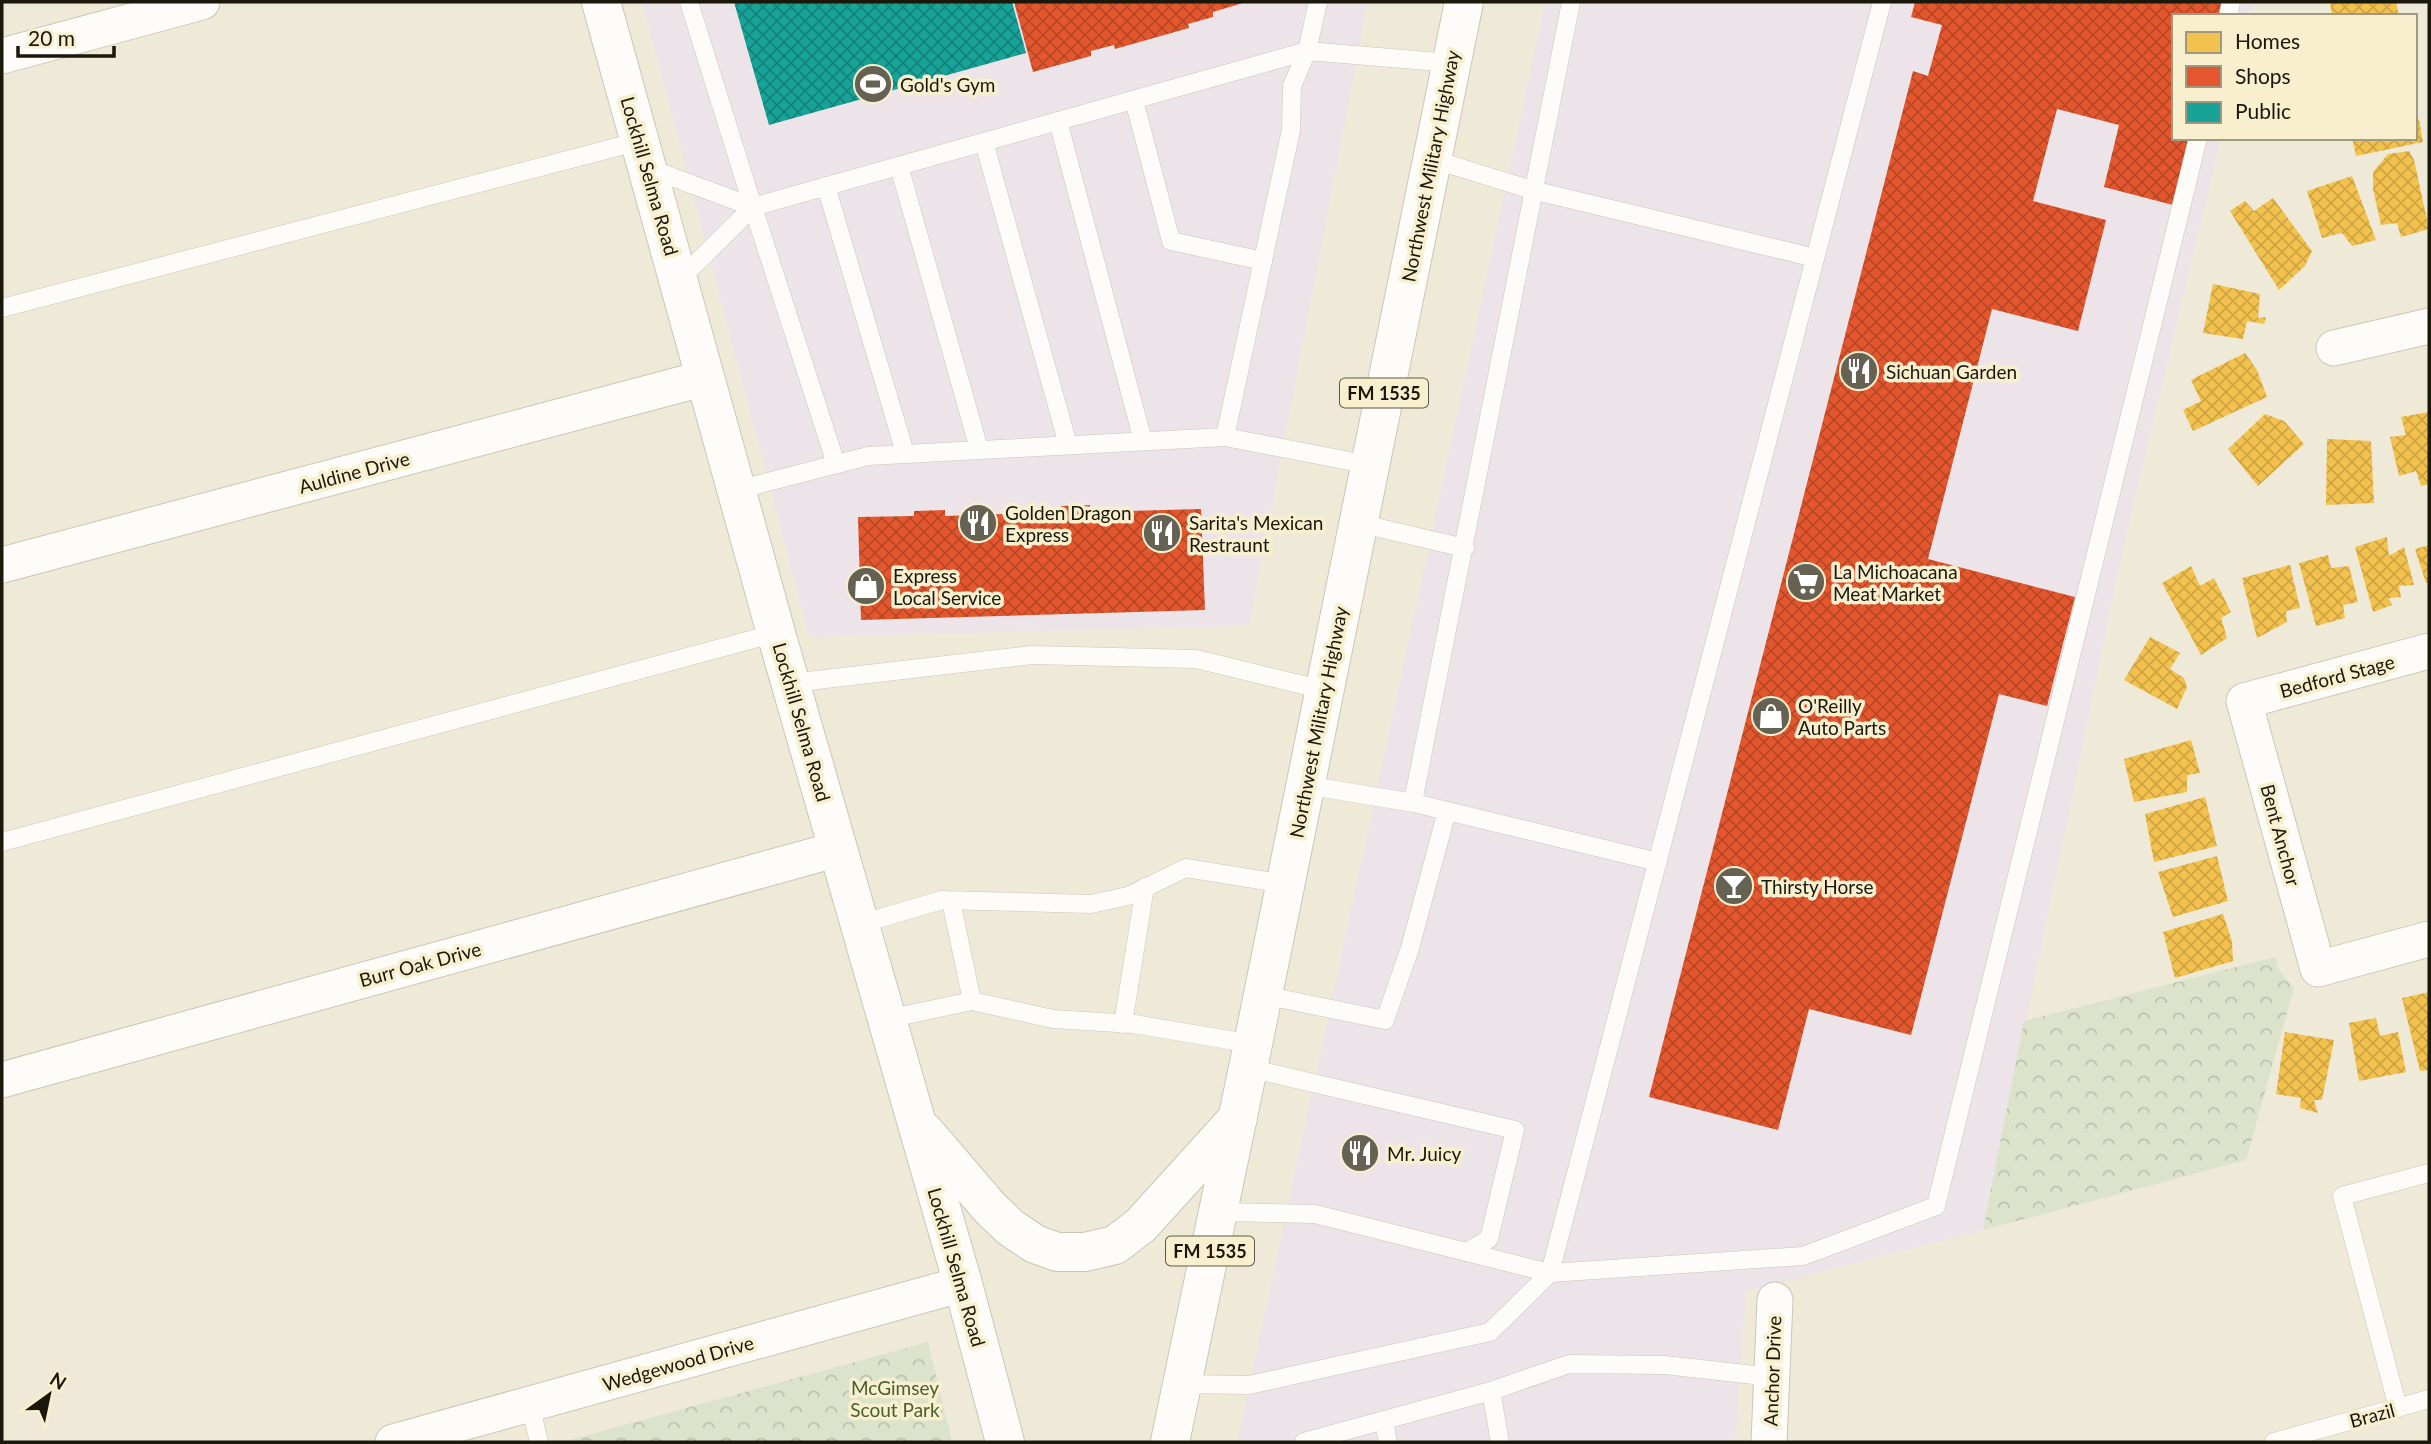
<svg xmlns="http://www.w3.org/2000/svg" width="2431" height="1444" viewBox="0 0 2431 1444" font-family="Lato,sans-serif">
<defs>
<pattern id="park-crowns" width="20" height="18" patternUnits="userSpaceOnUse" patternTransform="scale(1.75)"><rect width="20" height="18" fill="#dce3cb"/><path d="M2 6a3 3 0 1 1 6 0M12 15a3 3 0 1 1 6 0" fill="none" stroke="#bcc2ad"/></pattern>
<pattern id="homes-cross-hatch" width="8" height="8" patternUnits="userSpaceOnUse" patternTransform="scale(1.75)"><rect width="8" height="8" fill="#f2c14e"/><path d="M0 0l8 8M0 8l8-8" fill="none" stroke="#cfa543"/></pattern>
<pattern id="shops-cross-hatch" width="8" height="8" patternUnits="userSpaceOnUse" patternTransform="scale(1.75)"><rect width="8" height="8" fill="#e4572e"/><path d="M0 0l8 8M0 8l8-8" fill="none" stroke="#b84725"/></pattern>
<pattern id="public-cross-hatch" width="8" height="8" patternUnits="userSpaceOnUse" patternTransform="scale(1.75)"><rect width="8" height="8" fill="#17a398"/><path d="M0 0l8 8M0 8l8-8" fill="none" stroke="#14847a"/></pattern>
</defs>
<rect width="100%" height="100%" fill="#efead8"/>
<g fill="#ece4e8">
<path d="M642,2h726l-119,624 -440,11z"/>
<path d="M1545,2h708l-3,14h-76v122h47l-97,407 -141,685 -237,62 -11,150h-498z"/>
</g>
<g fill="url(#park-crowns)">
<path d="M2275,957l3,12 16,19 -48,172 -263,70 41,-209z"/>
<path d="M928,1342l24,100h-390z"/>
</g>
<g fill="url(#homes-cross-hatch)">
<path d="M2330,2h66l3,14h-67z"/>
<path d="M2419,119l4,23 -67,14 -4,-18h63v-15z"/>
<path d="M2409,151l5,9 15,69 -28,8 -4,-14 -16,2 -8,-36v-17l15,-18z"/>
<path d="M2352,176l24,64 -24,6 -10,-13 -20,5 -15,-47z"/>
<path d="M2273,198l39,53 -7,15 -26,24 -49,-79 15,-10 9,10z"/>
<path d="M2213,284l47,10 -2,24 8,-1 -2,7 -17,-3 -4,18 -40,-6z"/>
<path d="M2245,353l12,17 10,27 -74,34 -10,-21 18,-9 -10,-21z"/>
<path d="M2429,412v72l-8,2 -5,-15 -17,5 -9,-39 16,-2 -5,-18z"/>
<path d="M2265,414l19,7 20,23 -46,42 -30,-37z"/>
<path d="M2327,439l44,2 3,62 -48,2z"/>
<path d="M2387,537l2,19 15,-9 10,38 -15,1 2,11 -12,1 3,7 -19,7 -18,-65z"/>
<path d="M2429,545v37l-3,1 -11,-34z"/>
<path d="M2328,555l3,13 18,-2 9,36 -15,3 2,13 -29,8 -17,-63z"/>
<path d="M2290,565l10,43 -14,3 1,11 -30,16 -15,-60z"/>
<path d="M2191,566l9,20 14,-8 17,34 -10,6 6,20 -26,17 -39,-72z"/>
<path d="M2150,637l30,16 -10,16 14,9 3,9 -10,22 -53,-29z"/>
<path d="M2191,740l9,33 -13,2v17l-53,10 -10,-43z"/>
<path d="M2205,797l12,49 -63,16 -9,-48z"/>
<path d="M2217,856l11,45 -55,16 -15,-45z"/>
<path d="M2223,914l9,27 1,20 -58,17 -12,-46z"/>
<path d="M2429,992v78l-9,1 -18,-73z"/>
<path d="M2376,1018l4,18 18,-4 8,40 -47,9 -10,-58z"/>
<path d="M2285,1032l49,8 -12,60h-8l4,13 -18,-5 1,-10 -25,-4z"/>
</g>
<g fill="url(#shops-cross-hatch)">
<path d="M1014,2h232l-33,10v5l-25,7 1,4 -74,21 -1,-4 -23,6v5l-58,16z"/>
<path d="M1915,2h310l-4,14h-47v122h16l-17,67 -69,-18 15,-62 -62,-16 -24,92 73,19 -28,111 -86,-22 -64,250 147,38 -28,109 -48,-12 -88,341 -102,-26 -31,121 -129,-33 264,-1026 15,5 14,-51 -31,-8z"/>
<path d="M1090,505v7l111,-3 4,101 -344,10 -3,-103 56,-1v-5l31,-1v6l114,-4 2,-6z"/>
</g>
<path fill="url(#public-cross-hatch)" d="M734,2h278l14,51 -257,72z"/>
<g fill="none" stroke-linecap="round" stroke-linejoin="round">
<g stroke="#cac6b8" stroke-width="19">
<g id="lane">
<path d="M689,2l64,205 83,257"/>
<path d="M1882,2l-332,1271 253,-17 133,-50 262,-1068"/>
<path d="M2228,16l3,-14"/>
<path d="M1134,100l37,141 92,20"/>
<path d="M1058,121l85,320"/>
<path d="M984,142l84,303"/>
<path d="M1432,159l100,31 283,68"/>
<path d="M899,166l80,283"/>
<path d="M648,168l105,39"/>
<path d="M826,186l79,267"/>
<path d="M679,280l74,-73 554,-156 144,12"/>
<path d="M2,308l638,-167"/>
<path d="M1225,437l145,28"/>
<path d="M737,490l131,-34 357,-19 66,-307 1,-44 15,-35 11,-49"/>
<path d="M1358,523l107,25"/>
<path d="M791,683l241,-28 164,4 128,31"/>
<path d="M1305,785l109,18 244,59"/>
<path d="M1413,802c54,-266 104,-534 158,-800"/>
<path d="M2,842l774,-209"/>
<path d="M951,901l21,100"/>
<path d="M860,924l82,-24 149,4 37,-8 58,-28 99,16"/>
<path d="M1263,995l122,25 25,-72 37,-137"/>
<path d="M887,1019l85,-18 81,18 81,5 119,20"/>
<path d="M1123,1024l22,-137"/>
<path d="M1248,1068l267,62 -26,109 -23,13"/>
<path d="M1218,1212l97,2 235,59"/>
<path d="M1183,1384l66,1 241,-53 60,-59"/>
<path d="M1491,1391l78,-27 96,1 107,12"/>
<path d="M530,1404l9,38"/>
<path d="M2398,1408l-56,-212 87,-23"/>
<path d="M1384,1420l4,22"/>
<path d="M1304,1442l187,-51 9,51"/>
<path d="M2274,1442l155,-43"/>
</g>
</g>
<g stroke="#cac6b8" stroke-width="37">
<g id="street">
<path d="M2,56l200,-54"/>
<path d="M2334,348l95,-22"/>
<path d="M2,565l703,-187"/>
<path d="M2429,651l-185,50 74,268 111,-30"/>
<path d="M2,1080l836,-231"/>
<path d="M393,1442l570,-158"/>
<path d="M1769,1442l6,-142"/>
</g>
</g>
<g stroke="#cac6b8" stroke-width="40">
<g id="secondary">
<path d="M601,2l175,631 187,651 42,158"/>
<path d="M925,1132l65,76 21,20 24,16 22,8h28l30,-7 26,-20 97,-107"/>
</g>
</g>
<g stroke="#cac6b8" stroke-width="40">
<path id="primary" d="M1170,1442l83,-398 211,-1042"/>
</g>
<use href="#lane" stroke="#fdfcf9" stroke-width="18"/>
<use href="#street" stroke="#fdfcf9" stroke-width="35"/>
<use href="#secondary" stroke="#fdfcf9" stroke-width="38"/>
<use href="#primary" stroke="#fdfcf9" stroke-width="38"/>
</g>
<defs>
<g id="stadium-disc" transform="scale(2.0125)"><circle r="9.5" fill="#656153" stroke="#f8efcf"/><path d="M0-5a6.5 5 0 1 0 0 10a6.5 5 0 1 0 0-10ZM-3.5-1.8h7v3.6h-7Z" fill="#fff"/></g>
<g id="restaurant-disc" transform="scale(2.0125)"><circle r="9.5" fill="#656153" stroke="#f8efcf"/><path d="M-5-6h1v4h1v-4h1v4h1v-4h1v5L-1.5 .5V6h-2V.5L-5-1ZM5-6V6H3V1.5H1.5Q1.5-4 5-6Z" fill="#fff"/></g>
<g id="supermarket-disc" transform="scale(2.0125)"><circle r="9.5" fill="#656153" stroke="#f8efcf"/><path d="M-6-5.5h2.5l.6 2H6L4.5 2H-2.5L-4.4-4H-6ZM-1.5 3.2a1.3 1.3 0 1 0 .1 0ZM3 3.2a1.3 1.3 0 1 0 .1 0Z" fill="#fff"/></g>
<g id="shop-disc" transform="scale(2.0125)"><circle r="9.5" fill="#656153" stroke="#f8efcf"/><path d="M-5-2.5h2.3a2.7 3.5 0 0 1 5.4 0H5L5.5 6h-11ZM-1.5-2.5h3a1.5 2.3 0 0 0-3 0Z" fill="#fff"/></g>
<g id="bar-disc" transform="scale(2.0125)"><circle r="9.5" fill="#656153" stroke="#f8efcf"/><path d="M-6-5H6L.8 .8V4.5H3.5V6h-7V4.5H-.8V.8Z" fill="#fff"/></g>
</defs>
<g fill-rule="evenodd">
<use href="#stadium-disc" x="873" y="84"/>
<use href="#restaurant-disc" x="1859" y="371"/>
<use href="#restaurant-disc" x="978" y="523"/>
<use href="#restaurant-disc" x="1162" y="533"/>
<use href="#supermarket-disc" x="1806" y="582"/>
<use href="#shop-disc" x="866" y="586"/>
<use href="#shop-disc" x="1771" y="716"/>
<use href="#bar-disc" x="1734" y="886"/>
<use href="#restaurant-disc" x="1360" y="1153"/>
</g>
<g text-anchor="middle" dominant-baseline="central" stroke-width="7" stroke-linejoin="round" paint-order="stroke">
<g fill="#f8efcf" stroke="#5d5846" stroke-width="2">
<rect x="1340" y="378.5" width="88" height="29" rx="5"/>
<rect x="1166" y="1236.5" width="88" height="29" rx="5"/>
</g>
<g font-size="18" font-weight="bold" fill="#1a170b">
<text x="1384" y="393">FM 1535</text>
<text x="1210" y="1251">FM 1535</text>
</g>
<g font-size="19" fill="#1a170b" stroke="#f8efcf" text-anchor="start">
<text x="900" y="84">Gold's Gym</text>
<text x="1886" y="371">Sichuan Garden</text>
<text x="1005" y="512">Golden Dragon<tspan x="1005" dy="22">Express</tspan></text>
<text x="1189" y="522">Sarita's Mexican<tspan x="1189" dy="22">Restraunt</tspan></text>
<text x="1833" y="571">La Michoacana<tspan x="1833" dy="22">Meat Market</tspan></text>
<text x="893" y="575">Express<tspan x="893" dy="22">Local Service</tspan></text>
<text x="1798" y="705">O'Reilly<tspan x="1798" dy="22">Auto Parts</tspan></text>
<text x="1761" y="886">Thirsty Horse</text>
<text x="1387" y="1153">Mr. Juicy</text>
</g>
<g font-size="19" fill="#1a170b" stroke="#f8efcf">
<text transform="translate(1430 166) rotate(-79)">Northwest Military Highway</text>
<text transform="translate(650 176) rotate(74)">Lockhill Selma Road</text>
<text transform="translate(354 472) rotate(-15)">Auldine Drive</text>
<text transform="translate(2337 676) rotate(-15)">Bedford Stage</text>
<text transform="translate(802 722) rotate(74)">Lockhill Selma Road</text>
<text transform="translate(1318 722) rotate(-79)">Northwest Military Highway</text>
<text transform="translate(2281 835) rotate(75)">Bent Anchor</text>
<text transform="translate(420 964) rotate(-15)">Burr Oak Drive</text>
<text transform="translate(957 1267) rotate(74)">Lockhill Selma Road</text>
<text transform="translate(678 1363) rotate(-16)">Wedgewood Drive</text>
<text transform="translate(1772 1371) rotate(-88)">Anchor Drive</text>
<text transform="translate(2372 1415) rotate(-15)">Brazil</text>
</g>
<g font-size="19" fill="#475f31" stroke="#f8efcf">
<text x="895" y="1387">McGimsey<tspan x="895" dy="22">Scout Park</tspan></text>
</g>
</g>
<rect width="2431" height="1444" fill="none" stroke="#1a170b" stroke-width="7"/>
<rect x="2172" y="14" width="245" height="126" fill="#f8efcf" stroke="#9f9981" stroke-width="2"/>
<rect x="2186" y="32" width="35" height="21" fill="#f2c14e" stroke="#9f9981" stroke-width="2"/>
<text x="2235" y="49" font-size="21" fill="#1a170b">Homes</text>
<rect x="2186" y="66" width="35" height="21" fill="#e4572e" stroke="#9f9981" stroke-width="2"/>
<text x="2235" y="84" font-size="21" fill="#1a170b">Shops</text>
<rect x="2186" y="102" width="35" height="21" fill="#17a398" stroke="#9f9981" stroke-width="2"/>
<text x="2235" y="119" font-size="21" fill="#1a170b">Public</text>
<g transform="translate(49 1395) rotate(33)" stroke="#f8efcf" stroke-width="5" paint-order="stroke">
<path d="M0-5L12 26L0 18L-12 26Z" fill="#1a170b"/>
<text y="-10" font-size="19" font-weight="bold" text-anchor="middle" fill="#1a170b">N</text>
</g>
<path d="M18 46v10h96v-10" fill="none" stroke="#1a170b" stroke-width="3.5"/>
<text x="28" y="46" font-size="21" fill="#1a170b" stroke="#f8efcf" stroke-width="5" paint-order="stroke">20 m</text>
</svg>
